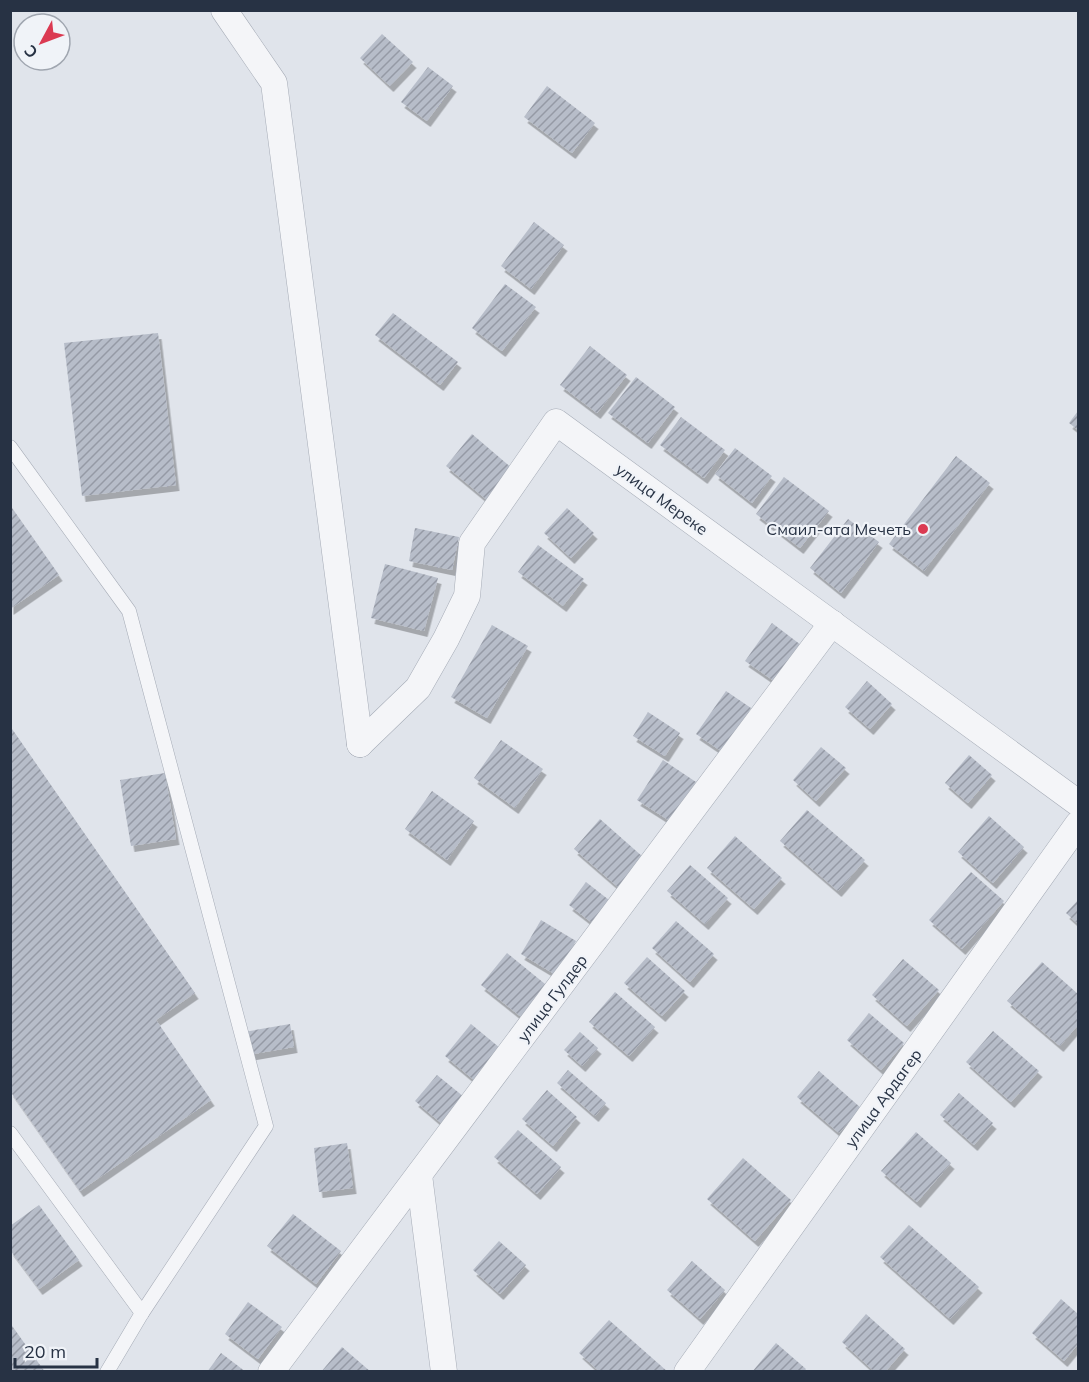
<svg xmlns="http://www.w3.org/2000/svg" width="1089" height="1382" viewBox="0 0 1089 1382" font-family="Mulish,sans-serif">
<defs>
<pattern id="building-hatch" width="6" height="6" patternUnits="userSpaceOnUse" patternTransform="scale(1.5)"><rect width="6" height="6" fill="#b7bdc9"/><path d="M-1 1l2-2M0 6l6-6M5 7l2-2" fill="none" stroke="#959aa5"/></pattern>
<filter id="shadow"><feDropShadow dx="3.5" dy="6" stdDeviation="0" flood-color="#0004"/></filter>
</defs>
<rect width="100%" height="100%" fill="#e0e4eb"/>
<g fill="url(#building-hatch)" filter="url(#shadow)">
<path d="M382,34l31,28 -23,24 -30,-28z"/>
<path d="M428,67l25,19 -26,35 -26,-19z"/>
<path d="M547,86l48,37 -23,30 -48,-36z"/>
<path d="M534,222l30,23 -33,44 -30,-23z"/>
<path d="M505,284l31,23 -34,44 -30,-23z"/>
<path d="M393,313l65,49 -18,23 -65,-50z"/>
<path d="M158,333l18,152 -94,11 -18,-153z"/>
<path d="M590,346l37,29 -30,38 -37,-28z"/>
<path d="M636,377l39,30 -27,36 -40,-30z"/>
<path d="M1078,411v19l-9,-7z"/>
<path d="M681,417l44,33 -21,28 -44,-33z"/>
<path d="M472,434l41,35 -26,31 -41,-34z"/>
<path d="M735,448l37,28 -20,27 -37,-29z"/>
<path d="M956,456l34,27 -66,88 -35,-27z"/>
<path d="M784,477l45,34 -29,37 -44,-34z"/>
<path d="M10,505l49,70 -49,34z"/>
<path d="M567,508l27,25 -23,25 -27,-25z"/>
<path d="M848,519l31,23 -38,51 -31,-25z"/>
<path d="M415,528l44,9 -7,33 -43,-9z"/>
<path d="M538,545l46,34 -21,27 -45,-34z"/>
<path d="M385,564l53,14 -14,53 -53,-13z"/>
<path d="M772,623l29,22 -27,36 -29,-20z"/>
<path d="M492,625l36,21 -41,72 -36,-21z"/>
<path d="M867,681l25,23 -22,25 -25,-22z"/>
<path d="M726,691l25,17 -30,43 -25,-17z"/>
<path d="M648,712l32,21 -15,23 -32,-20z"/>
<path d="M10,726l185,267 -39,27 55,80 -131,91 -70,-100z"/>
<path d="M501,740l42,29 -28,39 -41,-30z"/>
<path d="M821,747l25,21 -30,33 -23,-21z"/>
<path d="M969,755l23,20 -24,28 -23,-20z"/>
<path d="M663,760l33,22 -26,39 -33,-21z"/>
<path d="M165,773l11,66 -45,7 -11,-66z"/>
<path d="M432,791l42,30 -27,39 -42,-31z"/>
<path d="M807,810l58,50 -27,31 -58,-50z"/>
<path d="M989,816l35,31 -31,36 -35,-31z"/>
<path d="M600,819l43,38 -25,30 -44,-38z"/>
<path d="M735,836l47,42 -28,31 -47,-41z"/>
<path d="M690,865l38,33 -23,26 -38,-33z"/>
<path d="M971,872l33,29 -42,48 -33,-29z"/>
<path d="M586,882l23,18 -18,22 -22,-17z"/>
<path d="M1078,900v24l-12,-11z"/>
<path d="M541,920l35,21 -20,34 -35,-21z"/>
<path d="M676,921l38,33 -24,28 -38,-34z"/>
<path d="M507,953l43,35 -25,32 -44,-35z"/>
<path d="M647,957l38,34 -23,25 -38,-33z"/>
<path d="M903,959l36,31 -32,36 -35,-31z"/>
<path d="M1042,962l36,32v31l-18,21 -53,-45z"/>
<path d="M615,992l40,35 -26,29 -40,-34z"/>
<path d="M869,1013l35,30 -23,27 -34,-30z"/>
<path d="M290,1024l4,23 -52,9 -4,-23z"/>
<path d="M471,1024l29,24 -26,32 -29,-24z"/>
<path d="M993,1031l46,40 -28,31 -45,-40z"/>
<path d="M580,1032l18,16 -16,18 -18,-16z"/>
<path d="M568,1070l38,33 -11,13 -38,-33z"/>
<path d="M819,1071l42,37 -22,25 -42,-36z"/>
<path d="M437,1075l32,26 -22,27 -32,-27z"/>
<path d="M547,1090l30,27 -24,29 -31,-27z"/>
<path d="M959,1093l34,30 -19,22 -34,-30z"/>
<path d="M518,1130l43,37 -24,27 -43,-37z"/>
<path d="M916,1132l35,31 -34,39 -36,-31z"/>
<path d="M347,1143l6,45 -34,4 -5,-44z"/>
<path d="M743,1158l48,42 -36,41 -48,-42z"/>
<path d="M39,1205l40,55 -40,29 -29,-39v-24z"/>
<path d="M293,1214l48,37 -25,33 -49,-38z"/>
<path d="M909,1225l70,62 -29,32 -70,-62z"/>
<path d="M499,1241l27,24 -26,29 -27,-24z"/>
<path d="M692,1261l33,29 -25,29 -33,-29z"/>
<path d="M1061,1299l17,15v30l-14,17 -32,-28z"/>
<path d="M248,1302l34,25 -24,32 -33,-25z"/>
<path d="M866,1314l39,35 -20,23h-10l-33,-30z"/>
<path d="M609,1320l59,52h-68l-21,-19z"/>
<path d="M10,1323l35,49h-35z"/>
<path d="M776,1343l30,26 -2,3h-52z"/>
<path d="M342,1347l29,25h-50z"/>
<path d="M221,1353l25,19h-39z"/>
</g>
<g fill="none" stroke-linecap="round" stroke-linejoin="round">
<g stroke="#a5abb6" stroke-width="15">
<g id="lane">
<path d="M10,447l119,164 137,515 -124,187 -35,59"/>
<path d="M10,1133l132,180"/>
</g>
</g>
<g stroke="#a5abb6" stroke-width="27">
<g id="street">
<path d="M224,10l50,73 86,661"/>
<path d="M360,744l58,-56 28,-49 21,-43 5,-53 84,-121 522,381"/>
<path d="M419,1175l25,197"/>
<path d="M271,1372l561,-749"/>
<path d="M687,1372l391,-548"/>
</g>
</g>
<use href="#lane" stroke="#f4f5f8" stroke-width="14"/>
<use href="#street" stroke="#f4f5f8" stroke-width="26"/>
</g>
<circle fill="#db3a52" stroke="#f0f3f8" stroke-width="2" cx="923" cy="529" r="6"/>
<g text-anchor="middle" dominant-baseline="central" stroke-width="4.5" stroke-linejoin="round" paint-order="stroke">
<g font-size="16" fill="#273244" stroke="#f0f3f8">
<text transform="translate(662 499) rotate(36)">улица Мереке</text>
<text transform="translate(552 998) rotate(-53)">улица Гулдер</text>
<text transform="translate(883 1098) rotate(-54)">улица Ардагер</text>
</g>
<g font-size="16" fill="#273244" stroke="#f0f3f8" text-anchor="end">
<text x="911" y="529">Смаил-ата Мечеть</text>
</g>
</g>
<rect width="1089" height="1382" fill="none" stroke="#273244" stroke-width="24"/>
<g transform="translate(42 42) rotate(229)"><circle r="28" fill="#f0f3f8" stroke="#a0a6b0" stroke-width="1.5"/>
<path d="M0-4.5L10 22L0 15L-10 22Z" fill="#db3a52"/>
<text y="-9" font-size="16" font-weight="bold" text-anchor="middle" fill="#273244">С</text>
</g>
<path d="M15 1358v9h82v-9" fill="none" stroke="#273244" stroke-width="3"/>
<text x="24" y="1358" font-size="18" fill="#273244" stroke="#f0f3f8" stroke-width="4.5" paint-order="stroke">20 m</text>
</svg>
